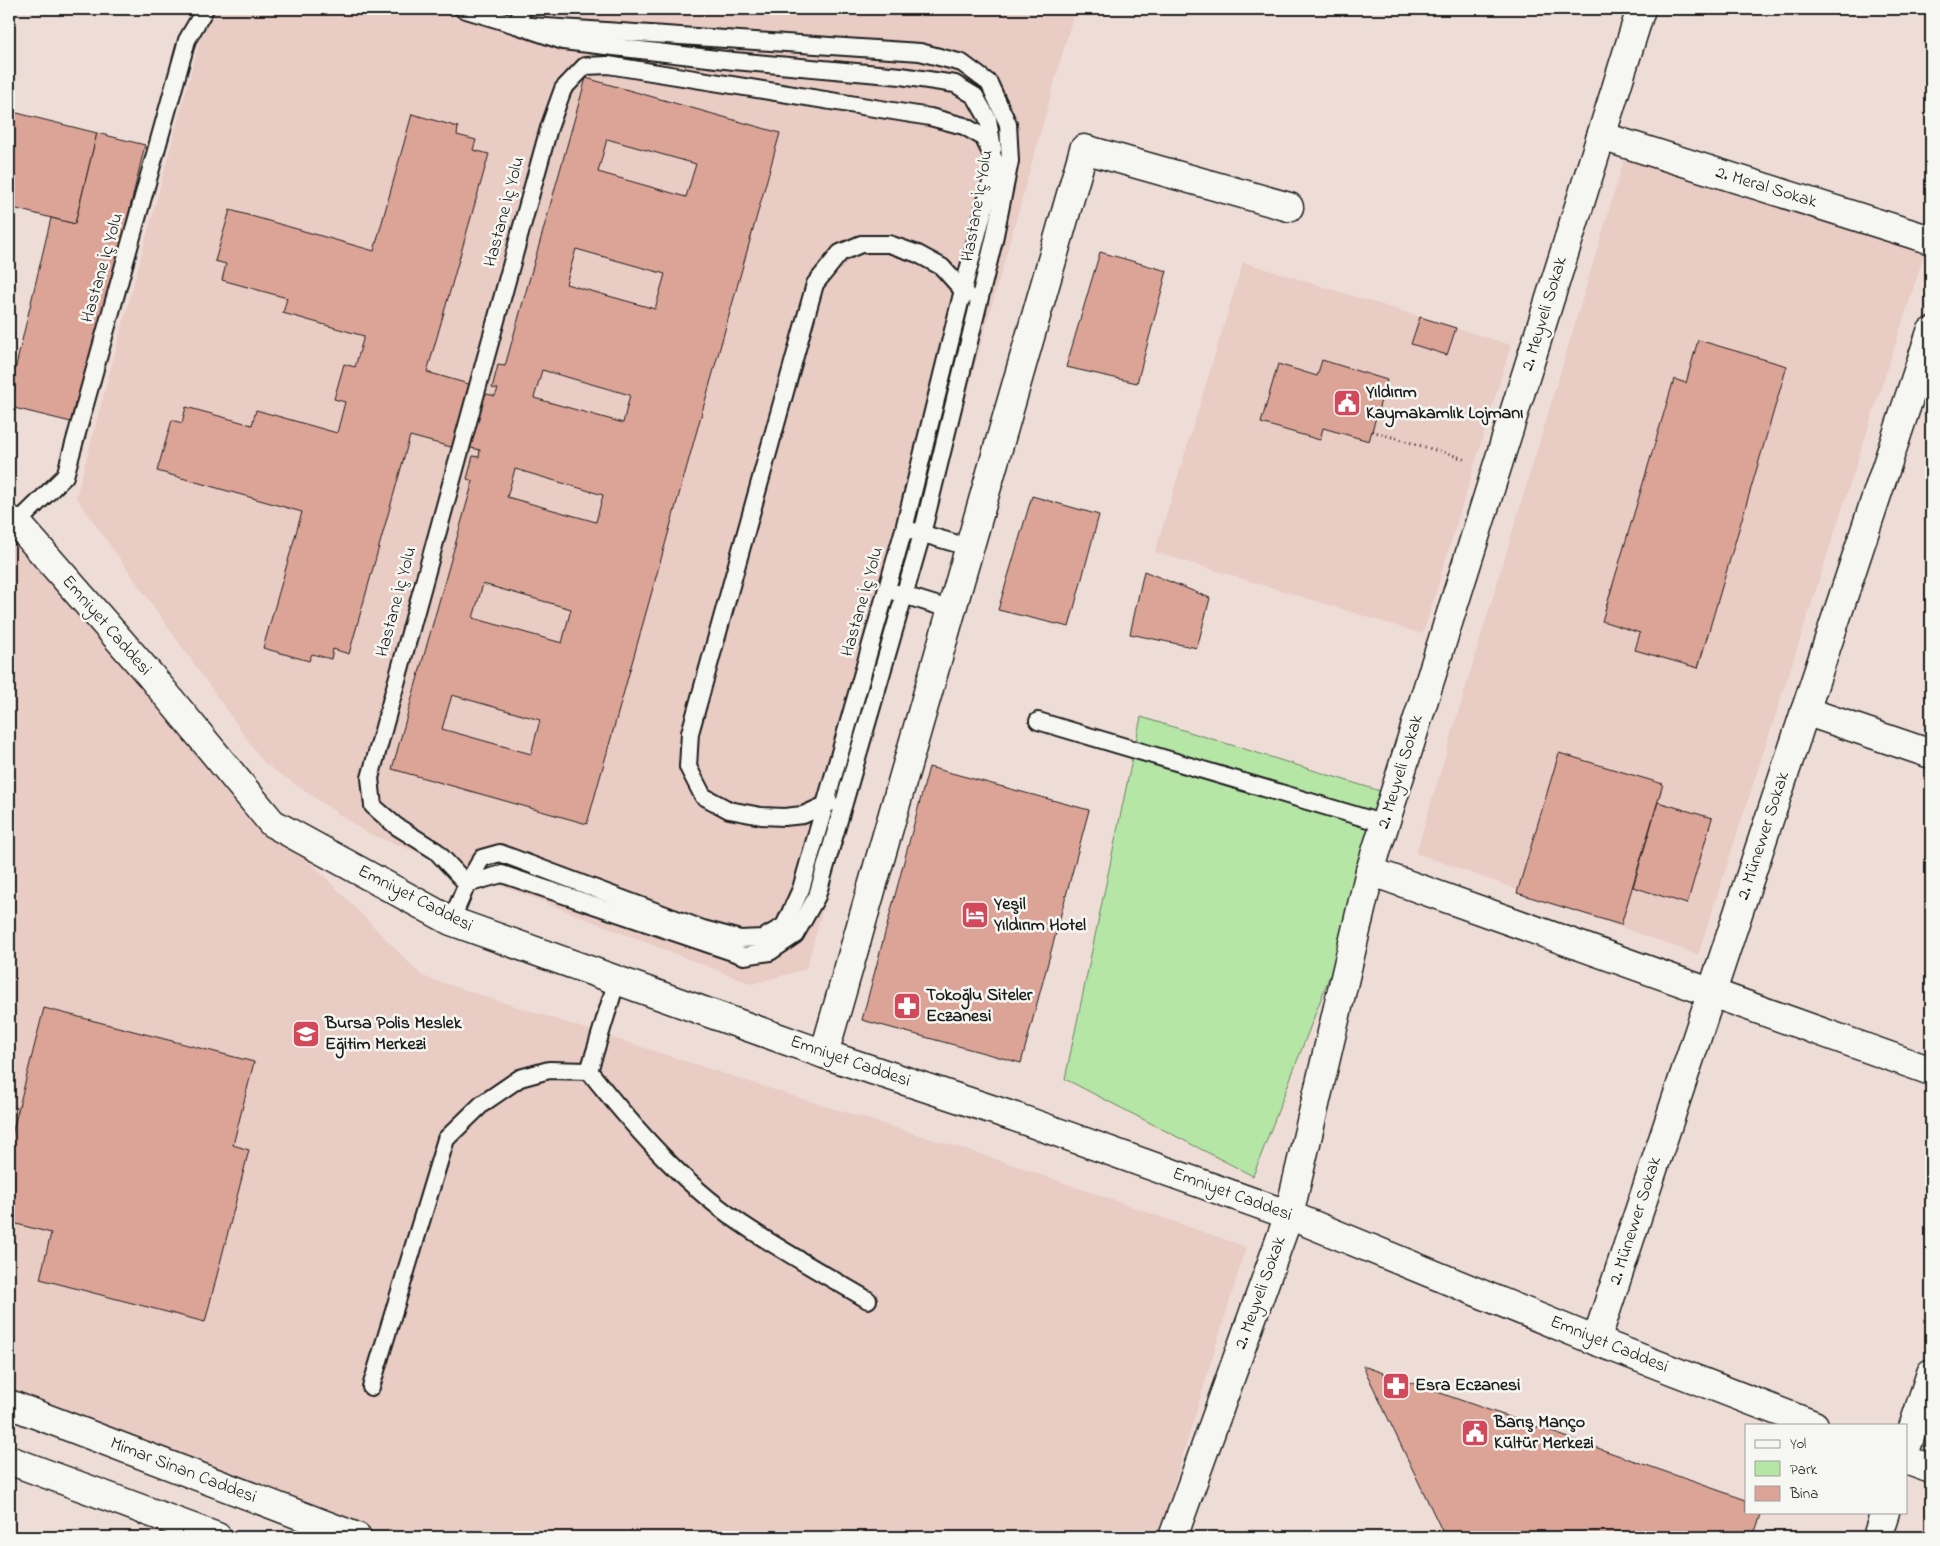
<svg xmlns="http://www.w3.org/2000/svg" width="1940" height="1546" viewBox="0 0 1940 1546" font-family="'Indie Flower',sans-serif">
<rect width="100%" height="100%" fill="#eeddd7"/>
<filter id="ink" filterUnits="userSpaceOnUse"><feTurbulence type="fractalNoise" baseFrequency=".02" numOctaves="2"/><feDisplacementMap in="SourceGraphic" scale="10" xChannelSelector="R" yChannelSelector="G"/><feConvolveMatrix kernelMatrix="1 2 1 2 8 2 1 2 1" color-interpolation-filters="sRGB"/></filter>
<g filter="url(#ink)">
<g fill="#e9ccc4">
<path d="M208,9h867l-269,960 -54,15 -387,-152 -101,-69 -188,-266z"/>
<path d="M1625,157l302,89 -229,709 -282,-102z"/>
<path d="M1243,262l268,83 -88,289 -268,-82z"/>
<path d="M9,520l263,303 150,153 362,117 218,68 244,86 -88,290h-801l-348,-133z"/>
</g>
<path fill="#b5e6a6" stroke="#688161" d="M1141,717l252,78 -23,76 -117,305 -188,-97z"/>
<g fill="#dca497" stroke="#1c1c1c" fill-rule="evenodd">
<path d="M586,78l194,55 -193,691 -195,-55 81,-288 -6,-2 6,-23 6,1 1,-7 -17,-4 -1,4 -52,-14 -61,218 -16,-5 -2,10 -19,-5 -3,7 -46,-13 39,-136 -145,-41 15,-51 10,3 4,-16 66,18 4,-15 81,23 8,-31 -11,-3 10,-35 11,3 9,-31 -81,-23 4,-15 -65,-18 4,-16 -11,-3 15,-51 144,41 38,-137 46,13 -1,8 19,5 -3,10 16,4 -62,218 52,15 -1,5 17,4 3,-7 -6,-1 6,-23 7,1zM607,139l89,25 -10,33 -88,-25zM576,249l89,25 -10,35 -89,-25zM542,370l88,25 -7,28 -89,-25zM515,469l88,26 -7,27 -89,-25zM483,584l88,25 -9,34 -89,-25zM452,695l88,25 -9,34 -89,-25z"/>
<path d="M9,111l88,22 -22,91 -66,-17z"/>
<path d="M97,133l48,12 -51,214 -15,45 -4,-1 -4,19 -61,-15 5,-19 -4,-1 40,-169 24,6z"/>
<path d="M1100,252l67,19 -30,112 -71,-16z"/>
<path d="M1420,317l36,11 -9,27 -36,-11z"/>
<path d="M1698,340l89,26 -89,302 -63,-18 5,-17 -38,-12 72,-242 12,4z"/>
<path d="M1322,360l65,20 -18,61 -46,-13 -3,12 -59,-17 17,-59 39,12z"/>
<path d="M1032,496l67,19 -30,112 -71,-17z"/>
<path d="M1144,571l66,27 -13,50 -67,-14z"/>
<path d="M1559,753l104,31 -42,141 -104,-32z"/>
<path d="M929,767l160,43 -68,253 -159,-43z"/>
<path d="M1658,802l54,16 -25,86 -54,-17z"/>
<path d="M44,1008l210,54 -21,83 16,5 -44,172 -165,-43 11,-46 -42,-11v-76z"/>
<path d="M1363,1366l383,134v12h16l-9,25h-308z"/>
</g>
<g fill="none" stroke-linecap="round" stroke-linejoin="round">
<g stroke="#1c1c1c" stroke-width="20">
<g id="service">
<path d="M463,9l53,16 404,27 42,11 27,20 19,41 2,37 -16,79 -72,294 -105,362 -22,39 -25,17 -26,4 -242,-82 -35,10"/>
<path d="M523,9l-7,16 47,16 171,20 167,15 54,8 20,12 13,23 5,30"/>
<path d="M17,523l48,-47 122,-436 18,-31"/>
<path d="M913,531l55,16"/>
<path d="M897,593l55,17"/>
<path d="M1038,721l347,103"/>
<path d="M830,803l-27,12 -19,2 -23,-1 -32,-6 -26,-14 -15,-29 2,-34 125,-449 25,-31 21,-9h28l29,10 24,13 25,28"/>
<path d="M451,921l16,-37 15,-26 18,-5 203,76 37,10 23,-1 21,-12 17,-37 103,-360 59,-239 33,-127 -13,-26 -19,-11 -34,-9 -322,-52 -23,1 -22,23 -14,39 -179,650 3,28 23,20 40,25 31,33"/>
<path d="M589,1071c47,59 98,118 162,159 38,25 78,47 117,70"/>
<path d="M371,1387l75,-248 36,-35 38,-26 29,-8 40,1 28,-91"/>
</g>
</g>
<g stroke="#1c1c1c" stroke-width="31">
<g id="minor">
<path d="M1601,136l330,104"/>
<path d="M1805,711l126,43"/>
<path d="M1370,871l561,200"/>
<path d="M824,1054l260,-905 205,58"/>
<path d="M1596,1341l335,-1009"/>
<path d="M1906,1449l25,-76"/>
<path d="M1173,1537l116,-322 81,-344 271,-862"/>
<path d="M1877,1537l8,-25"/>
</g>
</g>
<g stroke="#1c1c1c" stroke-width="31">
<g id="primary">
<path d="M9,520l8,3 133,152 122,148 179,98 373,133 191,63 274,98 307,126 218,84"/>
<path d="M9,1404l348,133"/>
<path d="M9,1460l208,77"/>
<path d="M1906,1460l25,9"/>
</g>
</g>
<path stroke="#1c1c1c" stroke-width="3" stroke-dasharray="1 4" stroke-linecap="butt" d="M1372,431l93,28"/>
<use href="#service" stroke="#f6f6f2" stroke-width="16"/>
<use href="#minor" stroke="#f6f6f2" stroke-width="28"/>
<use href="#primary" stroke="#f6f6f2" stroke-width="28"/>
</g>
</g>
<defs>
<g id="civic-square" transform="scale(1.4375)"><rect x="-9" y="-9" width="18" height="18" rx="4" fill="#d1495b" stroke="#f6f6f2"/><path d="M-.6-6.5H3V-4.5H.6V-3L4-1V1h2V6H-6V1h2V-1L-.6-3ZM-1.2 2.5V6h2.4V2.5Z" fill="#fff"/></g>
<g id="hotel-square" transform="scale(1.4375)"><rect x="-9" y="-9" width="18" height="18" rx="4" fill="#d1495b" stroke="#f6f6f2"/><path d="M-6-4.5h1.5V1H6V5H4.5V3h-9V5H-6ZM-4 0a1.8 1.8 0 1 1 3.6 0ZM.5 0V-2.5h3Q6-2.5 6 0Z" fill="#fff"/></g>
<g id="pharmacy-square" transform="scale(1.4375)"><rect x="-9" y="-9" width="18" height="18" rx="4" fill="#d1495b" stroke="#f6f6f2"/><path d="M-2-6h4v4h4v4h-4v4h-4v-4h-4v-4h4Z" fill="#fff"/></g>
<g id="school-square" transform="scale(1.4375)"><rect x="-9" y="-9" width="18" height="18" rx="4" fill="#d1495b" stroke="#f6f6f2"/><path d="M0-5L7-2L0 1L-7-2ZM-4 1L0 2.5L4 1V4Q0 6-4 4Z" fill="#fff"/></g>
</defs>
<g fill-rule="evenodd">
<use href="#civic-square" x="1347" y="403"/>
<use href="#hotel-square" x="975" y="915"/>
<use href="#pharmacy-square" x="907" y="1006"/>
<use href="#school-square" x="306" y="1034"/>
<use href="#pharmacy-square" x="1396" y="1386"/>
<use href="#civic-square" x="1475" y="1433"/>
</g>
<g text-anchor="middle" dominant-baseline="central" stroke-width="5" stroke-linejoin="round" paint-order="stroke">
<g font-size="18" fill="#1c1c1c" stroke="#f6f6f2">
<text transform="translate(1766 188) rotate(17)">2. Meral Sokak</text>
<text transform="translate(978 206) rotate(-80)">Hastane İç Yolu</text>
<text transform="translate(505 212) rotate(-75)">Hastane İç Yolu</text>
<text transform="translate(103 268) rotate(-74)">Hastane İç Yolu</text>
<text transform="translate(1545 314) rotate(-73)">2. Meyveli Sokak</text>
<text transform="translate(397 602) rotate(-75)">Hastane İç Yolu</text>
<text transform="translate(863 602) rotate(-74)">Hastane İç Yolu</text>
<text transform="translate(106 626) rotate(49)">Emniyet Caddesi</text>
<text transform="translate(1401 772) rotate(-73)">2. Meyveli Sokak</text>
<text transform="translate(1764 836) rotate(-72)">2. Münevver Sokak</text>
<text transform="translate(415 899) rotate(27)">Emniyet Caddesi</text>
<text transform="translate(850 1062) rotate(19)">Emniyet Caddesi</text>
<text transform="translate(1232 1195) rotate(20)">Emniyet Caddesi</text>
<text transform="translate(1636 1221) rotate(-72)">2. Münevver Sokak</text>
<text transform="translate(1261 1293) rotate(-70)">2. Meyveli Sokak</text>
<text transform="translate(1609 1345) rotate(22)">Emniyet Caddesi</text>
<text transform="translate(183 1471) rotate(21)">Mimar Sinan Caddesi</text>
</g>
<g font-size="18" font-weight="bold" fill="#1c1c1c" stroke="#f6f6f2" text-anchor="start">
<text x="1366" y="393">Yıldırım<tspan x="1366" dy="21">Kaymakamlık Lojmanı</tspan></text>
<text x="994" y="905">Yeşil<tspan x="994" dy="21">Yıldırım Hotel</tspan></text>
<text x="926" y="996">Tokoğlu Siteler<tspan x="926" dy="21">Eczanesi</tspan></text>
<text x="325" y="1024">Bursa Polis Meslek<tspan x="325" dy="21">Eğitim Merkezi</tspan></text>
<text x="1415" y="1386">Esra Eczanesi</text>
<text x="1494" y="1423">Barış Manço<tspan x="1494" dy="21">Kültür Merkezi</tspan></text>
</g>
</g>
<rect width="1940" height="1546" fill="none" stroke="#f6f6f2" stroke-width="30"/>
<rect x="15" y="15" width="1910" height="1516" fill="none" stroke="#1c1c1c" stroke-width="2" filter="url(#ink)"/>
<rect x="1745" y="1424" width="162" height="90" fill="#f6f6f2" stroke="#9f9f9c"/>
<rect x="1755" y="1440" width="25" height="8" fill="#f6f6f2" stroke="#9f9f9c"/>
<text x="1790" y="1448" font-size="15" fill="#1c1c1c">Yol</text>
<rect x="1755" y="1461" width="25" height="15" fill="#b5e6a6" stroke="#9f9f9c"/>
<text x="1790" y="1474" font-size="15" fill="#1c1c1c">Park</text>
<rect x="1755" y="1486" width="25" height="15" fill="#dca497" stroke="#9f9f9c"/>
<text x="1790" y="1498" font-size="15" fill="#1c1c1c">Bina</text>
</svg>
